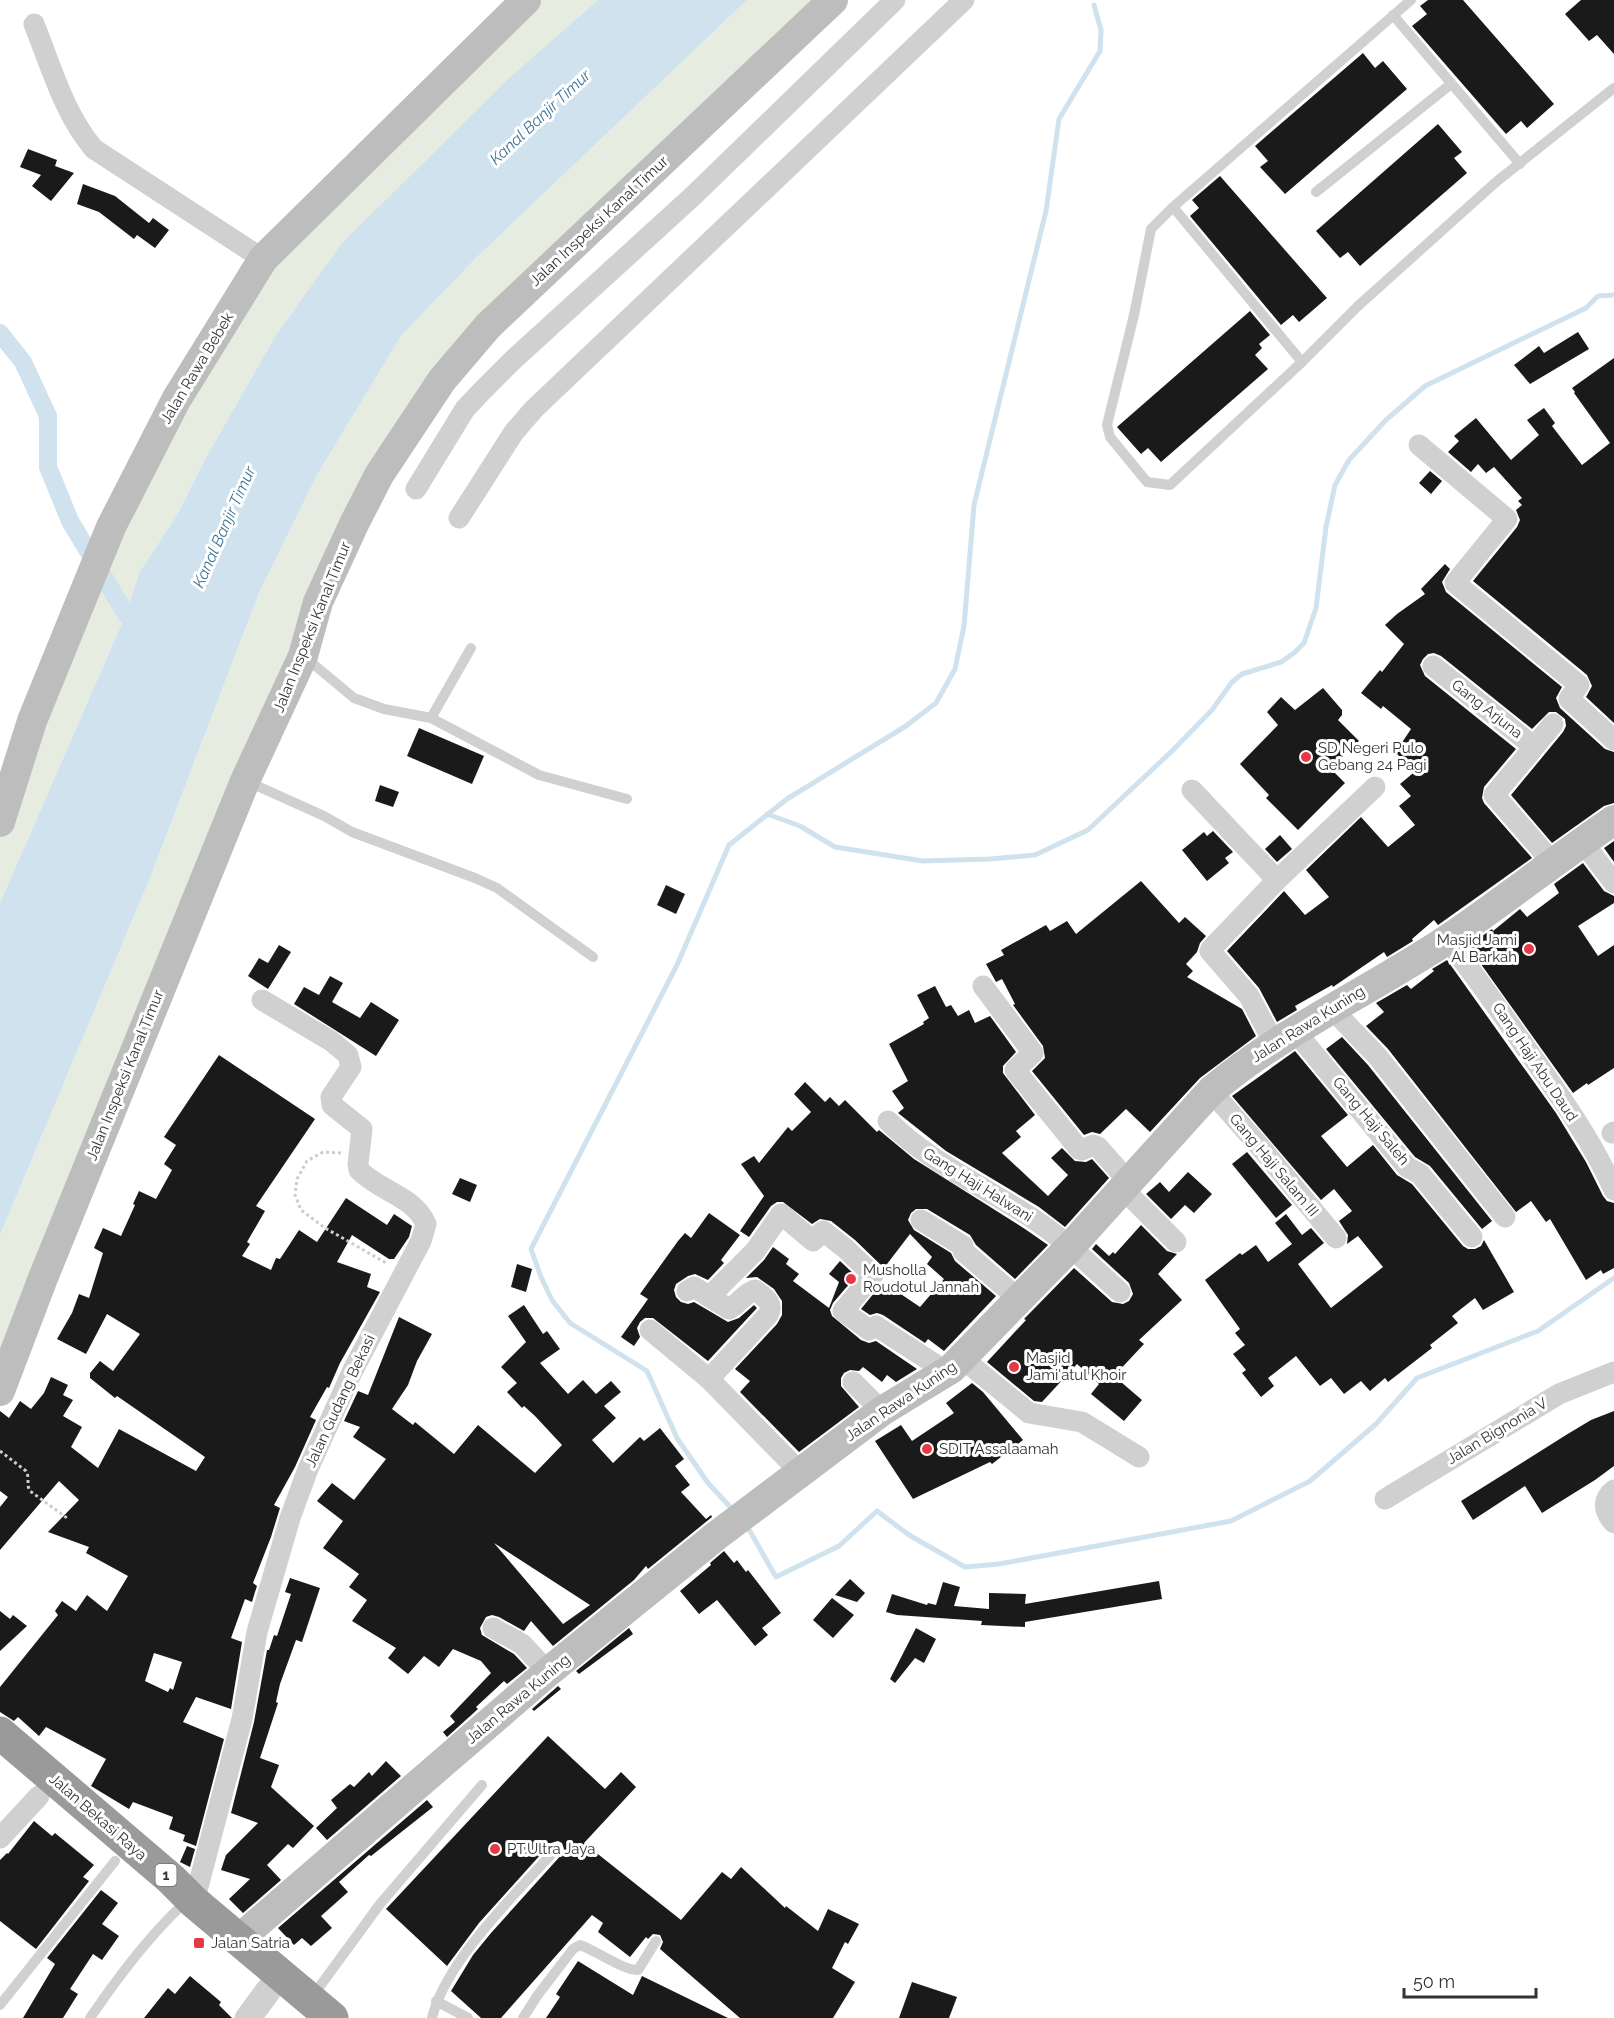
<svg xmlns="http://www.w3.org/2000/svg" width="1614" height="2018" viewBox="0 0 1614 2018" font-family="Raleway,sans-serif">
<rect width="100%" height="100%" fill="#fff"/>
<g fill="#e6ecdf">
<path d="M529,0h69l-100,89 -157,155 -65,91 -72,126 -27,54 -38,58 -13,41 -126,289v-81l111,-295 152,-268z"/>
<path d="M747,0h86l-345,326 -126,183 -362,880v-154l150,-357 109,-285 58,-118 84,-139 75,-78z"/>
</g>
<path fill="#cfe2ee" d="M598,0h149l-271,258 -75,78 -84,139 -58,118 -109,285 -150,357v-332l126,-289 13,-41 38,-58 27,-54 72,-126 65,-91 165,-163z"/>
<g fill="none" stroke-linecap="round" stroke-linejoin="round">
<g stroke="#cfe2ee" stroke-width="5">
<path d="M767,814l33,12 35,21 88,14 67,-2 45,-4 53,-25 84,-79 40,-41 20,-28 10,-8 39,-12 13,-9 10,-10 12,-35 10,-81 9,-42 14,-25 37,-40 39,-34 161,-78 12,-12 16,-1"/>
<path d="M733,1510l-25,-27 -31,-45 -30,-67 -77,-48 -18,-23 -11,-23 -10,-28 146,-284 52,-120 58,-46 119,-73 30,-23 19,-34 9,-43 10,-121 72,-294 13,-92 41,-68 1,-21 -7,-25"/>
<path d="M747,1526l29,51 63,-31 38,-35 32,24 56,32 34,-3 232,-43 79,-40 66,-57 41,-46 121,-47 76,-53"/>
</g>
<path stroke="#cfe2ee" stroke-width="18" d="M0,333l23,29 25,54v51l22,54 56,93"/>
</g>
<g fill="#1a1a1a" fill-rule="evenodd">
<path d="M1428,0h35l91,104 -27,24 -6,-7 -15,13 -94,-108 15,-12 -7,-8z"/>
<path d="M1581,0h33v54l-17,-19 -8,6 -24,-27z"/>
<path d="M1363,53l12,15 8,-7 24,28 -122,105 -25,-27 8,-6 -13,-15z"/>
<path d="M1438,124l24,28 -8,6 13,15 -107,93 -12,-14 -8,6 -24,-27z"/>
<path d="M28,149l29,11 -2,6 19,7 -23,28 -19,-15 9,-11 -21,-8z"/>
<path d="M1220,176l107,122 -28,24 -6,-7 -12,10 -91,-109 9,-8 -7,-8z"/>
<path d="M83,184l32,12 34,27 4,-5 16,12 -14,18 -18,-13 -3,4 -35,-27 -22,-8z"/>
<path d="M1250,311l20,24 -11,9 3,4 -7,7 13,14 -107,93 -13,-14 -7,6 -24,-27z"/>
<path d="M1578,332l11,17 -59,35 -16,-19 25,-19 5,7z"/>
<path d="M1614,358v365l-28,-26 6,-11 -5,-11 -114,-94 44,-54 3,-7 -4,-10 6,-5 -4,-4 4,-3 -28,-31 -8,6 -8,-9 -7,8 -23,-20 11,-11 -5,-5 22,-18 35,42 28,-25 -12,-15 17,-12 11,15 -3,3 30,39 28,-22 -36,-50 1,-1 -3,-4z"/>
<path d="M1430,471l12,10 -11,13 -12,-11z"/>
<path d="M1445,564l5,5 -8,13 4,10 116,95 -6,11 4,10 45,41 9,3v51l-10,3 -52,37 -41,-48 52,-63 3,-6 -1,-7 -9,-7h-7l-17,17 -91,-73 -7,-3 -6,1 -5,5 -3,6 5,11 91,73 -32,38 -2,11 2,5 48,55 -94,67 -4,-5 -22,19 1,2 -26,16 -3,-5 -51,35 -1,-2 -37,21 2,4 -20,12 -18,-34 -32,-37 57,-60 21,24 24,-18 -23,-27 55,-53 27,30 27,-22 -16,-19 12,-10 -11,-12 18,-15 -23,-16 16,-24 -28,-23 -2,3 -20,-16 19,-23 2,2 22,-28 -19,-19 12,-11 28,-20 -4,-5z"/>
<path d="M1323,688l19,22v5l-4,5 21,21 -29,27 15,15 -47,47 -32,-32 3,-3 -29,-31 38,-39 -11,-13 14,-15 14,13z"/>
<path d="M419,728l65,28 -12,28 -65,-28z"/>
<path d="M380,785l19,7 -6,15 -18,-6z"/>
<path d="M1213,831l20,21 -8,6 4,5 -22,18 -25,-31 22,-18 3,4z"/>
<path d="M1280,835l12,14 -15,13 -12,-13z"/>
<path d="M1614,841v21l-10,-14z"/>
<path d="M1583,863l21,28 10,5v7l-36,23 20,30 16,-11v123l-26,17 -1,-2 -14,10 -105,-147 24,-17 1,2 27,-22 7,8 32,-24 -5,-9z"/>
<path d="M1141,881l38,42 6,-6 21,19 -6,7 -3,9 -11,12 7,7 -6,6 55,32 14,27 -56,42 -50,54 -24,-23 -26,25 -8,-2 -8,3 -52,-64 13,-13 -2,-12 -30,-41 2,-1 -13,-25 -6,3 -10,-18 18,-9 -3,-5 45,-25 4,6 17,-10 9,13z"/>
<path d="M666,885l19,9 -9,20 -19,-9z"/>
<path d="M279,945l12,7 -23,37 -20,-13 11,-18 9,5z"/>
<path d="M1447,960l109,153 30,49 17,34 4,5 7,2v65l-11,6 -2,-4 -15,10 -36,-61 -4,3 -15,-21 -15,11 -128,-163 -22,-23 18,-14 -8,-9 31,-18 4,4 23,-18 -2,-2z"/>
<path d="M330,976l13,7 -11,19 28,16 11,-16 28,18 -23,36 -82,-52 10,-17 15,8z"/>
<path d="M935,986l11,21 5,-2 7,11 11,-6 6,13 15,-7 26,36 -13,14v7l32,42 -19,16 5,6 -19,16 46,43 20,-21 -17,-17 11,-10 13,13 11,1 6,-3 17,19 -44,49 -26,-20 -93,-56 -48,-38 6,-5 -12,-17 16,-10 -19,-37 35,-20 -1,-2 6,-4 -12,-23z"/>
<path d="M1342,1037l26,28 124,156 -10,8 -52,-63 -15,-9 -89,-108z"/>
<path d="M1295,1051l53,64 -27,21 26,31 26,-22 24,30 15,9 51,62 5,3h7l6,-3 3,-6 30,52 -31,18 -8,-12 -23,18 6,7 -28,22 2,3 -44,34 -3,-4 -15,13 -9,-10 -17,13 -13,-16 -11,8 -24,-30 -28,22 6,8 -13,11 -19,-24 4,-3 -13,-16 12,-9 -10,-12 5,-4 -35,-49 35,-27 2,2 14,-10 12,17 24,-18 -17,-21 11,-9 16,21 9,-7 13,15 -26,21 33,44 52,-41 -25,-31 -11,8 1,-9 -9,-14 13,-10 -18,-22 -13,11 -89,-104z"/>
<path d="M219,1055l96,64 -59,87 9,5 -18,31 3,2 -8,12 29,14 5,-12 4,1 19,-29 18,12 29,-44 41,27 7,-11 18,12 -3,11 -15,22h-5l-37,-24 -15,27 34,12 -4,13 13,5 -40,71 -11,25 -2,-1 -17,30 6,3 -21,47 -21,38 6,3 -9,29 -18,46 4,3 -2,6 -3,10 -7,-3 -14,39 11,4 -11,67 -35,-12 -13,25 41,17 -28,107 -13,-5 2,-6 -16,-6 4,-12 -40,-15 -4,7 -38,-23 15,-27 -60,-32 -7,9 -21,-19 -4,4 -14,-9v-25l58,-72 -3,-4 7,-10 14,10 11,-16 20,16 21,-35 -42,-23 3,-6 -41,-15 31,-32 -20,-19 -59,69v-43l8,-10 -8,-6v-80l9,7 11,-17 11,8 13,-16 7,-16 17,8 -5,10 10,5 -10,16 19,11 -11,20 27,21 21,-39 77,42 9,-14 -88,-61 -2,2 -25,-20v-5l10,-12 13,10 27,-37 -33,-20 -21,40 -29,-15 15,-26 7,-19 10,4 14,-45 -9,-5 9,-20 18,8 14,-31 -2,-1 6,-13 17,8 16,-29 -8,-6 12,-19 -12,-8zM154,1653l28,9 -9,28 -3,-2 -2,4 -23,-11z"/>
<path d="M805,1082l20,20 5,-5 9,9 6,-6 32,32 2,-2 35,29 111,70 23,16 -33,34 -39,-34 -6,-10 -43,-26h-11l-5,4 -3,7 6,10 37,23 4,8 41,35 -52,55 -16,-12 -3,4 -42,-28 -6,-2 -7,2 -9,-6 22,-27 37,25 24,-28 -17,-15 5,-7 -22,-23 -26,34 -29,-28 -24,-19 -11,-2 -8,5 -29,-22h-6l-6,4 -22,31 -9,-6 24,-35 -23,-32 13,-8 5,7 29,-36 4,4 19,-19 -17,-18z"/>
<path d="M1247,1152l45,53 -16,13 -44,-54z"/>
<path d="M1188,1172l24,22 -18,19 -9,-8 -14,14 -25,-25 14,-12 9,10z"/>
<path d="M460,1178l17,7 -7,17 -18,-8z"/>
<path d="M709,1213l31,22 -19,25 3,3 -16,17 -13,-6 -7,2 -12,8 -2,6 2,7 5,5 7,2 6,-2 34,20 11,-4 15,-13 3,3 -49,53 -55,-43h-8l-5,4 -3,6 3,9 -6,9 -13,-9 27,-38 -8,-5 38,-53 7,-8 6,5z"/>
<path d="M1141,1225l26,26 10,3 -19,20 24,26 -43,40 5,4 -30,32 28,24 -18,21 -33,-27 8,-10 -22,-20 -35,38 -8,-1 -47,-39 39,-42 -2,-1 50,-51 38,34 11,2 6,-3 4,-7 -4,-11 -37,-34 4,-5 13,12 4,-4 2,2z"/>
<path d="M773,1247l16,12 -3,5 13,10 -6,7 36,27 10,-26 -10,-8 11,-13 16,15 -23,27 -3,7 2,6 29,24 8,3 7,-2 41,28 -21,13 -9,-7 -5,7 -19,-15 -4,4 -9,-1 -6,3 -3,5v8l18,21 -60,45 -59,-60 10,-11 -15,-12 42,-45 5,-9v-14l-8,-12 -17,-12 -11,1 18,-18z"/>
<path d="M517,1264l15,5 -6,23 -15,-5z"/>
<path d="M524,1305l19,29 4,-3 13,18 -20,14 28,31 15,-14 13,14 15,-13 10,11 -17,14 12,12 -24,22 21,23 27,-26 4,4 16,-13 24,31 -9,7 15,19 -9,7 25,27 5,-4 1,2 -64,52 -2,-3 -12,14 -81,66 -22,-25 -7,10 -25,-14 -7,-2 -6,2 -6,11 2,7 32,19 13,14 -20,16 -3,-3 -28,26 2,2 -31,28 -4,-5 12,-10 -5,-6 41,-43 -10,-12 -28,-12 -14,18 -15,-11 -16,18 -20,-16 8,-10 -44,-27 15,-21 -18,-13 10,-13 -36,-26 20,-27 -26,-20 15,-18 22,17 32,-41 -33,-22 7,-10 -16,-6 14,-30 10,4 31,-78 33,17 -15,27 -9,24 -16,24 21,16 2,-3 39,32 24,-29 57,48 27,-28 -27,-29 -11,-10 -2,2 -15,-16 10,-9 -16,-16 25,-25 -18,-26zM494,1543l96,62 -27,19z"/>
<path d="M972,1383l11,9 40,48 -31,24 -2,-2 -77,37 -38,-58 26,-16 11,16 42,-28 -8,-10z"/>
<path d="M1614,1411v55l-19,14 -53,33 -17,-27 -52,34 -12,-19 105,-66 25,-15z"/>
<path d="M724,1551l10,12 3,-3 9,12 2,-2 33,43 -19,15 6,7 -13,11 -38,-46 -18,14 -19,-23 31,-26 -1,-2z"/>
<path d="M290,1578l30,10 -18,54 -6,-2 -16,44 -4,18 2,1 -18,55 19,7 -8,22 43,39 -21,22 -5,-4 -21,21 14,15 -38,33 -14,-14 21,-20 -29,-9 5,-15 32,-32 -27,-10 23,-91 13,-72h2l5,-15 3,1 14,-42 -6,-2z"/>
<path d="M850,1579l15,14 -8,9 -22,-7z"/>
<path d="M1159,1581l3,18 -137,23v5l-44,-2 1,-4 -85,-6 -11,-3 6,-18 35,11 1,-2 8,2 7,-23 17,5 -6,19 35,3v-16l37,1 -1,10z"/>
<path d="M832,1598l22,17 -21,23 -20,-18z"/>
<path d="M0,1611l10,8 3,-4 14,11 -27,25z"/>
<path d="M629,1628l4,6 -54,40 -3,-3z"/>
<path d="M916,1628l20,11 -12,24 -9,-5 -20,25 -5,-4z"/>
<path d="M558,1686l3,3 -27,22 -2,-2z"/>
<path d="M548,1736l57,53 16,-17 15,15 -52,56 97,77 41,-48 9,7 10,-12 44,41 1,-2 32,25 10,-22 31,15 -11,20 -3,-2 -13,26 23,14 -22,36h-93l-80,-69 3,-7 -3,-7 -7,-1 -5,5 -2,-2 -16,20 -32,-25 5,-9 -11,-8 -91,103h-20l-30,-27 22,-36 18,-22 72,-80 1,-4 -2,-6 -4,-2 -7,2 -72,80 -32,43 -61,-57z"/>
<path d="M386,1761l15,15 -74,64 -11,-12 21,-20 -6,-8 19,-16 4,3 15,-15 3,4z"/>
<path d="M427,1800l6,7 -62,49 -2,-1 -30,27 9,10 -27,24 11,12 -21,18 -9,-8 -8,7 -16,-17z"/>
<path d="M34,1821l18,15 3,-3 39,32 -11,12 6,4 -53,68 -36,-28v-61l7,-7 1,1z"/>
<path d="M187,1846l8,3 -5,18 -10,-5z"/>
<path d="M101,1890l17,13 -16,21 17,12 -17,24 -9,-6 -23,35 8,5 -15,24h-40l32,-54 -8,-6z"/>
<path d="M578,1961l55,34 9,-19 86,42h-182l14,-21 -4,-3z"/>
<path d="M190,1976l31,26 -2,3 13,13h-88l24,-30 7,6z"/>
<path d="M912,1982l45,15 -8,21h-50z"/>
</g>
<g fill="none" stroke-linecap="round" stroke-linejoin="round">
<g stroke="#cdcdcd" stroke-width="3" stroke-dasharray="3 3" stroke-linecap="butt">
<path d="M341,1153l-18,-1 -16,9 -10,18 -2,16 6,15 24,18 63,36"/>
<path d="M0,1451l26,20c4,7 0,14 4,20l37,27"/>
</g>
<g stroke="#d0d0d0" stroke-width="10">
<path d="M1411,0l-238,207 -22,22 -17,86 -27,110 3,12 37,45 23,3 132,-123 56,-56 138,-124 118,-94"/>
<path d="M1393,15l127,149"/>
<path d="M1316,192l135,-108"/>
<path d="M1173,207l129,155"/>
<path d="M306,658l48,40 30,11 47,9 108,57 88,24"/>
<path d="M431,718l40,-70"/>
<path d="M246,781l78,35 28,16 123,46 22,10 96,69"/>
<path d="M312,1997l68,-93 102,-119"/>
<path d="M436,2001l32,17"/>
<path d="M0,2005l115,-144"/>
<path d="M90,2018c26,-38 54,-76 87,-108"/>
<path d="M258,2018l17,-23"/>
<path d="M432,2018c14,-58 85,-125 125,-170"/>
<path d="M523,2018l14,-22 36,-47 7,-4c17,6 42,25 58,25l18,-29"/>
</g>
<g stroke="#d0d0d0" stroke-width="21">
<path d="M34,24c17,42 30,90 60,125l169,110"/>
<path d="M1419,445l88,74 -52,64 124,102 -10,14 45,41"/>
<path d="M416,489l49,-80 17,-18 31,-31 180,-164 202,-196"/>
<path d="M459,518l55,-86 20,-23 430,-409"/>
<path d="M1433,666l99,79 -1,6 -37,44 59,68"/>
<path d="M1532,745l2,2 19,-23"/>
<path d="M1192,790l85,90"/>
<path d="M1582,841l32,42"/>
<path d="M1447,939c30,39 58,79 86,119 30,42 60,85 81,132"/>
<path d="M983,986l50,67 -18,17 64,79 3,1 11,-5 5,2 30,34"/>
<path d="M1332,1009l46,48 127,160"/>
<path d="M1295,1031l112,136 13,7 52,63"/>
<path d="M1274,1043l-25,-47 -39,-45 1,-2 66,-69 98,-93"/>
<path d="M1211,1091l51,58 74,89"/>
<path d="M888,1121c41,41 95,65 144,97 32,21 59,48 88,74"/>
<path d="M1612,1133l2,-1"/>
<path d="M1122,1188l54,54"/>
<path d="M921,1220l42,26v5l57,49"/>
<path d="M687,1291l7,-4 35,22c10,-5 14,-15 26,-19 9,7 20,13 13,25l-59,64"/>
<path d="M709,1297l46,-46 26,-37 32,27 10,-10 23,18 27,26 -30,36 26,19 7,-4 71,46"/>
<path d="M650,1330l59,49 92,94"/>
<path d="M963,1359l66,54 53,9 57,35"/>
<path d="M853,1382l29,29"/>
<path d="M1614,1490c-13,10 -10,22 0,33"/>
<path d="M1385,1499l174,-105 55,-22"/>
<path d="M493,1628l29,16 26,28"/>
<path d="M0,1838l39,-42"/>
<path d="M194,1902l48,-183 15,-87 33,-114 18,-49 45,-99 68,-129 5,-17c-12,-28 -47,-33 -67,-54l-1,-6 4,-35 -30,-24 -1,-8 20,-30 -3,-12 -17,-14 -69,-41"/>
<path d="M245,2018l22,-30"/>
</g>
<g stroke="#bdbdbd" stroke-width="30">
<path d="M0,822l32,-101 79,-194 65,-127 87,-141 263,-259"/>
<path d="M0,1391l43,-113 202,-497 58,-125 15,-54 36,-78 25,-49 63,-95 46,-54 345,-326"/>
<path d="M239,1939l309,-267 168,-136 166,-125 69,-42 119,-122 141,-156c72,-61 159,-100 237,-152 56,-38 110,-81 166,-119"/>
</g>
<path stroke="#9a9a9a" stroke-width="33" d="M0,1733l171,146 23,23 138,116"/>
</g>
<g fill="#e63946" stroke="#fff" stroke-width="2">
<circle cx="1306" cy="757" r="6"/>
<circle cx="1529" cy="949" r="6"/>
<circle cx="851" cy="1279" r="6"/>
<circle cx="1014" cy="1367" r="6"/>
<circle cx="927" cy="1449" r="6"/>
<circle cx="495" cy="1849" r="6"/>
<rect x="193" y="1937" width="12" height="12" rx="3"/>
</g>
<g text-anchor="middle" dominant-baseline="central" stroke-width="6" stroke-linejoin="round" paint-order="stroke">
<rect fill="#fff" stroke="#707070" stroke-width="1.5" x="155.5" y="1864" width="21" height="22" rx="4.5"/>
<g font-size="14" font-weight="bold" fill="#333">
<text x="166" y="1875">1</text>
</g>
<g font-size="15" fill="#333" stroke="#fff">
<text transform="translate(599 221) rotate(-43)">Jalan Inspeksi Kanal Timur</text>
<text transform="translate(197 368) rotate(-59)">Jalan Rawa Bebek</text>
<text transform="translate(312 627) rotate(-68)">Jalan Inspeksi Kanal Timur</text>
<text transform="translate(1487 709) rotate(38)">Gang Arjuna</text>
<text transform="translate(1308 1024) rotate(-32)">Jalan Rawa Kuning</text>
<text transform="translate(1535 1062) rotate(56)">Gang Haji Abu Daud</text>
<text transform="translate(125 1075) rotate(-68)">Jalan Inspeksi Kanal Timur</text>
<text transform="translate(1371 1121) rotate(50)">Gang Haji Saleh</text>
<text transform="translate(1274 1165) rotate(50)">Gang Haji Salam III</text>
<text transform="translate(978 1185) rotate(32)">Gang Haji Halwani</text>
<text transform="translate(340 1401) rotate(-65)">Jalan Gudang Bekasi</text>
<text transform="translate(901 1401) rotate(-34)">Jalan Rawa Kuning</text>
<text transform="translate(1497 1431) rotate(-31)">Jalan Bignonia V</text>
<text transform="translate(518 1699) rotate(-40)">Jalan Rawa Kuning</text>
<text transform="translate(98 1817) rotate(41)">Jalan Bekasi Raya</text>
</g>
<g font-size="15" fill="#333" stroke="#fff" text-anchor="start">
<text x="1318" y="748">SD Negeri Pulo<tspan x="1318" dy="17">Gebang 24 Pagi</tspan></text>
<text x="1517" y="940" text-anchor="end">Masjid Jami<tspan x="1517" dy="17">Al Barkah</tspan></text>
<text x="863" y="1270">Musholla<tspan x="863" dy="17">Roudotul Jannah</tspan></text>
<text x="1026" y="1358">Masjid<tspan x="1026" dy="17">Jami'atul Khoir</tspan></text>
<text x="939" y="1449">SDIT Assalaamah</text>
<text x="507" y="1849">PT.Ultra Jaya</text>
<text x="211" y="1943">Jalan Satria</text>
</g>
<g font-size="16" font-style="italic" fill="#3f7597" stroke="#fff">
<text transform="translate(540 117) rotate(-43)">Kanal Banjir Timur</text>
<text transform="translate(224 527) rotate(-66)">Kanal Banjir Timur</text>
</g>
</g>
<path d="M1404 1988v9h132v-9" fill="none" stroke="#333333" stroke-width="3"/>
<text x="1413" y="1988" font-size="18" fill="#333333" stroke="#ffffff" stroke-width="4.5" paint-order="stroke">50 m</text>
</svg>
